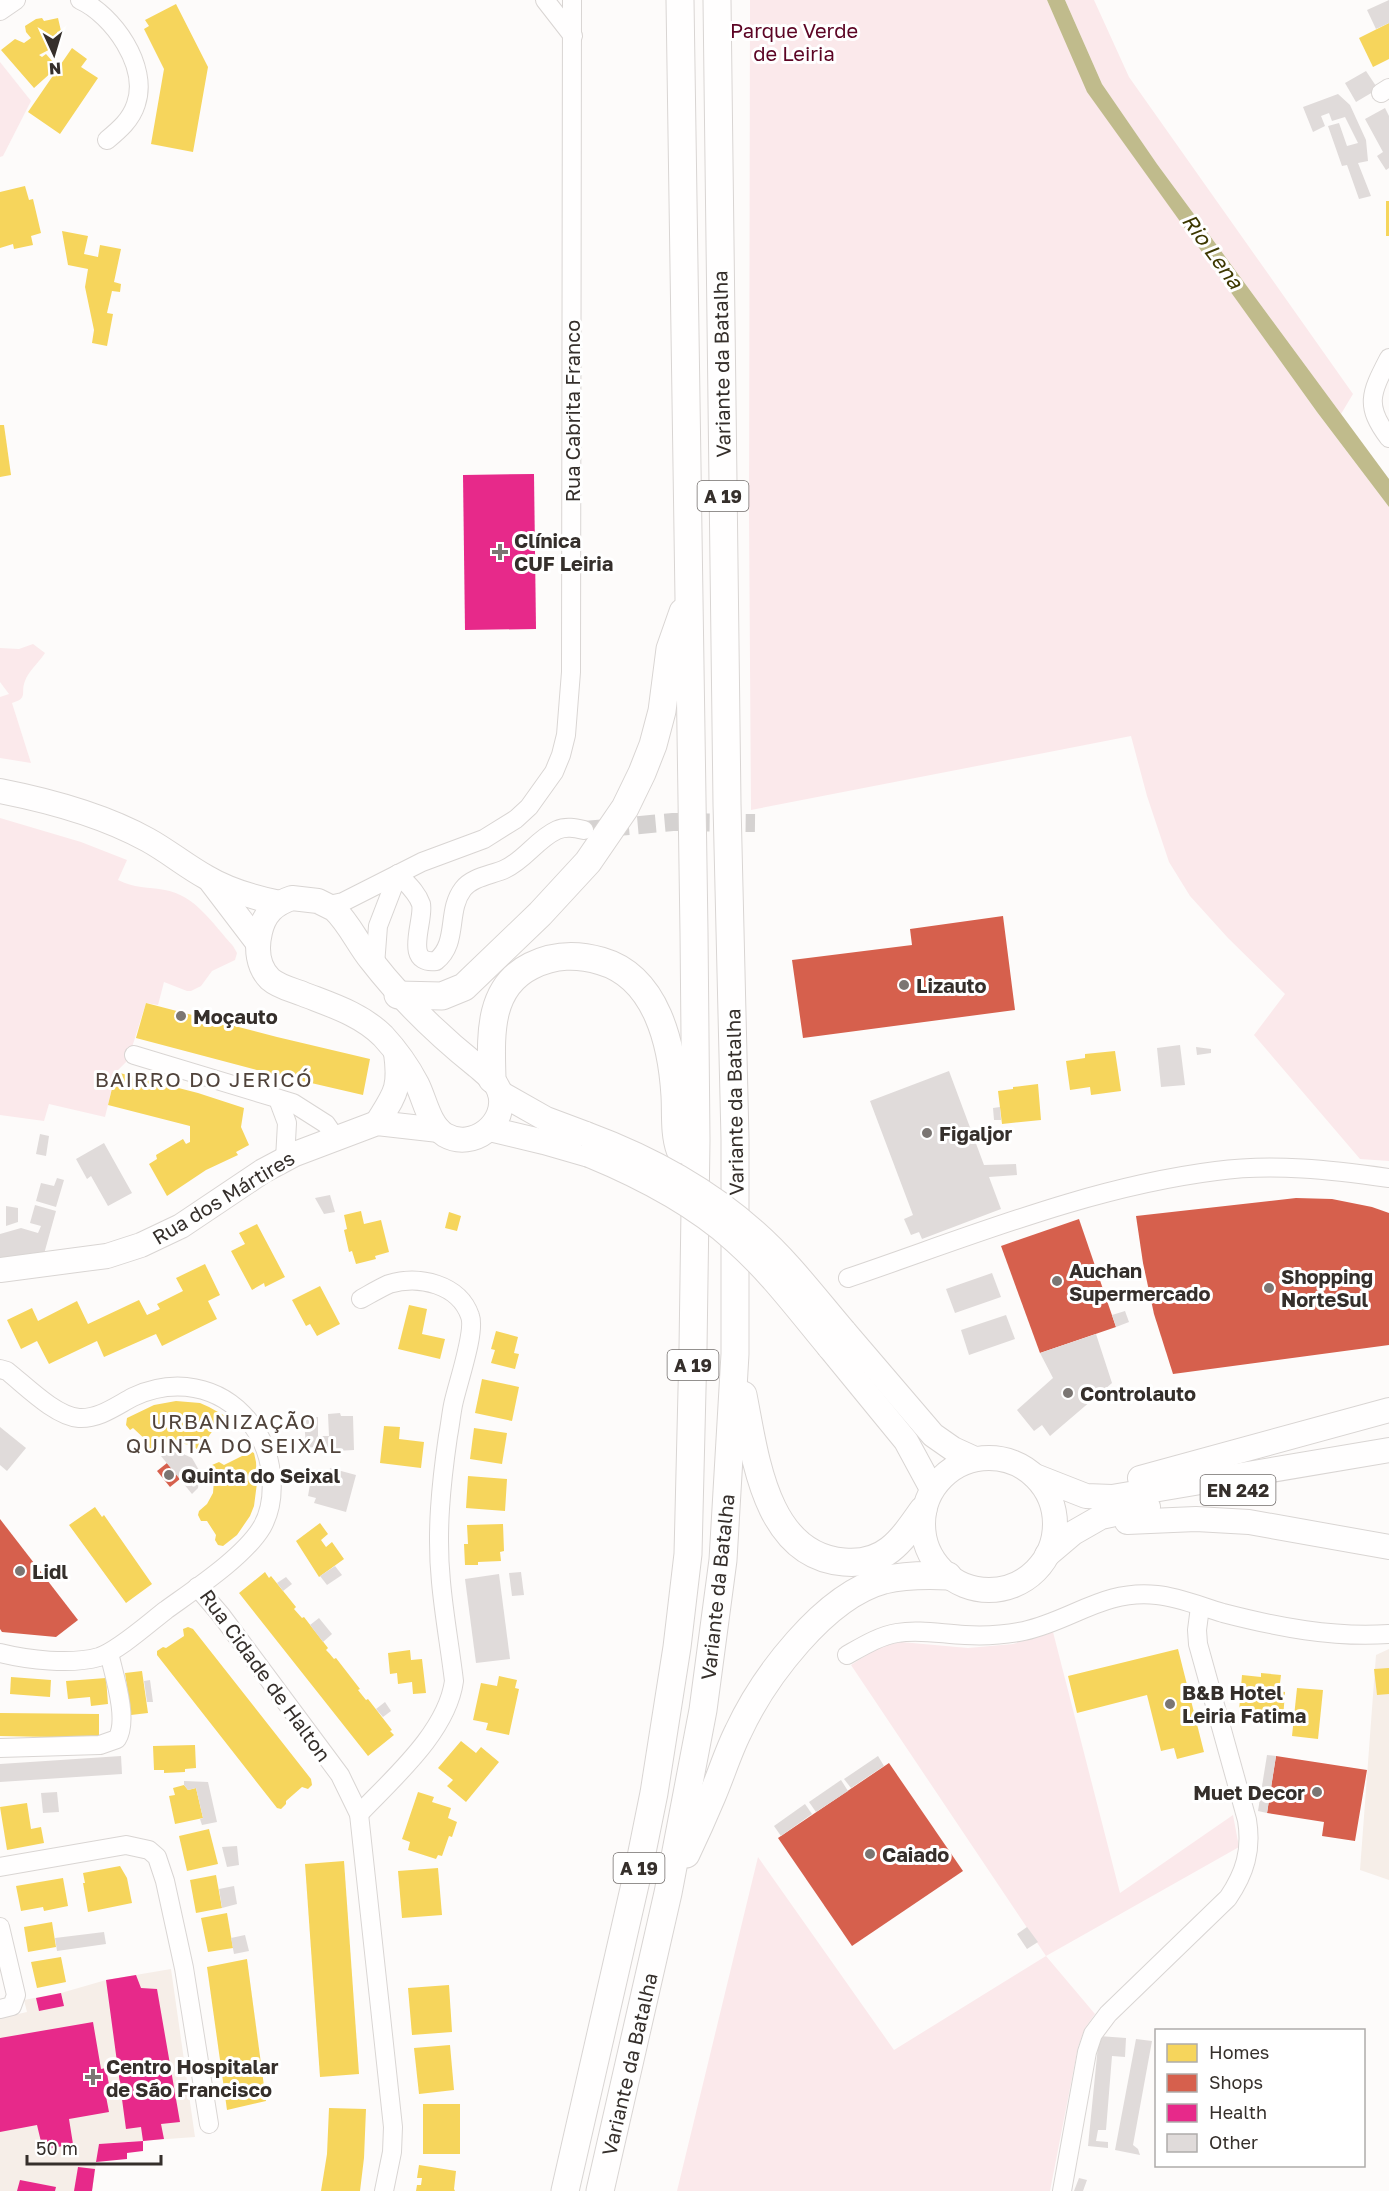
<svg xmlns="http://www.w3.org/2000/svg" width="1389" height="2191" viewBox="0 0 1389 2191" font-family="'Golos Text',sans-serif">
<rect width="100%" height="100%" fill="#fdfbfa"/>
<g fill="#f6eee8">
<path d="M1389,1649v231l-29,-10 16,-215z"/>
<path d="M171,1969l24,168 -96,7 -7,47h-92v-173l27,-6 -3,-12 37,-7 45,-13z"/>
</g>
<g fill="#fbe9eb">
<path d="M750,0h297l41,92 229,320 72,95v654l-29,-2 -106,-124 31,-41 -57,-56 -38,-42 -21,-34 -22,-66 -16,-60 -380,74 -2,-294z"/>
<path d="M1065,0h29l35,77 224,317 -12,20 -184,-250 -55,-80z"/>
<path d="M0,62l31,39 -28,55 -3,1z"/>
<path d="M33,644l12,9c-6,9 -17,19 -20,28 -5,12 4,17 -13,22l19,60 -31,-5v-61l9,-3 -9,-12v-34l19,1z"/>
<path d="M0,818l81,24 46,18 -9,20c15,8 31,7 47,10 30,5 48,34 68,56l4,7 -2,7 -23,11 -11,15 -10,5h-4l-23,-9 -6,23 -12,-2 -18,57 -12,12 -11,45 -56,-13 -5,17 -44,-6z"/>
<path d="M1053,1632l67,261 113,-78 6,32 -193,109 49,58 -10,14 -7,19 -28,144h-373l81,-334 136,193 152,-94 -195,-291 28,-18 22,-5 67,6 45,-4z"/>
</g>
<path fill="#c0bb8c" d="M1047,0h18l37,84 55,80 232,315v28l-72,-95 -230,-320z"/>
<g fill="#f6d55c">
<path d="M176,4l32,63 -15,85 -42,-8 13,-75 -20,-40 5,-3 -4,-6z"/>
<path d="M42,18l2,3 14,-3 3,13 -4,1 3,12 -21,11 3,2 4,-3 7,8 -3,2 4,6 -20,18 -33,-38 14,-11 9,4 7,-5 -5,-6 -1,-6 11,-7z"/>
<path d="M1389,23v36l-16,8 -14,-29z"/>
<path d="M72,48l15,11 -6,8 17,11 -38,56 -32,-22z"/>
<path d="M25,186l4,14 4,-1 8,34 -10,3 2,9 -19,4 -1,-5 -13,4v-56z"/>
<rect x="1386" y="201" width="3" height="35"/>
<path d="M62,231l26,5 -4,18 14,3 2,-12 21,4 -7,33 7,2 -1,8 -8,-1 -5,22 6,1 -6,32 -15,-3 2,-13 -9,-43 3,-18 -20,-4z"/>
<path d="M0,425h4l7,50 -11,2z"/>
<path d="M146,1003l131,34 93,22 -7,36 -95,-22 -132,-35z"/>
<path d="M1115,1051l6,40 -30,4 -1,-8 -20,3 -4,-29 19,-3v-4z"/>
<path d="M116,1072l82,21 46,15 -3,19 8,18 -13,7 2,3 -32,15 -39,26 -18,-32 8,-5 -1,-4 27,-16 3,5 4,-2v-16l-82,-21z"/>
<path d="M1038,1084l3,36 -39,4 -4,-33 15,-2v-2z"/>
<path d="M361,1211l3,13 17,-4 8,32 -14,4 1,3 -20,5 -4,-13 -3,1 -5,-22 3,-1 -3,-14z"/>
<path d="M449,1212l12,4 -4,15 -12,-3z"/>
<path d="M257,1224l28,53 -20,10 -1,-4 -12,7 -21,-39 14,-7 -6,-11z"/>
<path d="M205,1264l15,31 -12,6 9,18 -55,27 -6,-12 -52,23 -7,-16 -48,23 -12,-23 -16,8 -14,-29 25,-12 6,13 39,-20 11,23 51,-24 8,15 13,-6 -3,-5 26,-13 -7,-13z"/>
<path d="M320,1286l20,38 -23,12 -7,-12 -4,2 -14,-26z"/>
<path d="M409,1305l18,4 -5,25 23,5 -5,20 -42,-10z"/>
<path d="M496,1331l22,6 -4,16 5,1 -4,15 -24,-6 4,-13 -4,-1z"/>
<path d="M482,1379l37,8 -7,34 -37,-8z"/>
<path d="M176,1401l24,2 9,4 16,9 1,5 -4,5h-6l-10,14 2,5 -4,5 -4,1 -9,-6 -13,-2 -13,4 -13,7 -5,-6 1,-6 -15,-14 -3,2 -4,-5 1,-7 27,-13z"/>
<path d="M384,1426l16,1 -1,12 25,3 -3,26 -41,-5z"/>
<path d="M474,1428l33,5 -5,31 -32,-5z"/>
<path d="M248,1450l6,3 2,9 1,21 -3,23 -4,10 -13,19 -14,11 -5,-1 -3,-5 1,-5 -9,-14h-6l-3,-6 1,-4 8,-7 6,-11 1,-13 -2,-15 7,-3 5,3 18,-9 -1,-3z"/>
<path d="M468,1476l39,3 -2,32 -39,-3z"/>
<path d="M95,1507l7,10 2,-2 48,69 -26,19 -57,-78z"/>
<path d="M320,1523l8,11 -7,6 5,7 6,-5 12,17 -25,18 -23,-36z"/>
<path d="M503,1524l1,27 -4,1 1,9 -23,1v3h-13l-1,-21h4l-1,-19z"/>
<path d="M265,1572l4,6 2,-2 25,31 -2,2 8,9 2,-1 24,31 -2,2 3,3 5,6 2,-1 24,31 -2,1 8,10 2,-1 24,31 -2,1 4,4 -26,21 -129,-163z"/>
<path d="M188,1627l5,2 118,150 1,6 -4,4 -6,-2 -16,14v3l-5,5 -4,-1 -120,-153v-4l6,-4 3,1 18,-12 -1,-7z"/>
<path d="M1178,1649l26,103 -27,7 -3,-11 -13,3 -14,-56 -70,18 -9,-37z"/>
<path d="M410,1650l1,10 11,-1 4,34 -13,1 -1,-12 -14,2 -1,-11 -7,1 -2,-21z"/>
<path d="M1389,1668v26l-12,1 -3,-26z"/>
<path d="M142,1671l6,42 -17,2 -6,-42z"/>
<path d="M1261,1673l20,2 -2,16 6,1 -2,27 -32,-3v-4l-12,-1 3,-36 19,2z"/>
<path d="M499,1676l18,4 -2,8 4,1 -10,46 -23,-5 2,-7 -15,-3 8,-37 16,3z"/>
<path d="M11,1677l40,3 -1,17 -40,-3z"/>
<path d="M106,1678l2,26 -17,2 -1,-9 -22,2 -2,-18z"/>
<path d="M1297,1688l26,2 -5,49 -26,-3z"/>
<path d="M0,1713l99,1v24l-99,-2z"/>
<path d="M461,1741l15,12 5,-6 18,15 -33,40 -19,-16 6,-6 -15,-12z"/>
<path d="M195,1745l1,23 -11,1v3l-21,1v-3h-10l-1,-24z"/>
<path d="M184,1785l4,5 8,-2 7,30 -28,6 -6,-28 6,-1 -2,-7z"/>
<path d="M418,1792l16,5 -2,5 19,6 -3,10 9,4 -5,15 -3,-1 -7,20 -4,-1 -2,4 -28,-9 2,-8 -8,-3z"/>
<path d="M27,1803l4,26 10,-2 3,16 -37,7 -7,-43z"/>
<path d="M209,1829l9,35 -31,7 -8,-35z"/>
<path d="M344,1861l15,213 -39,3 -15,-213z"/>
<path d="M120,1866l7,12 5,25 -44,9 -5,-29h2l-2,-10z"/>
<path d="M438,1868l4,47 -40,3 -4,-47z"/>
<path d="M216,1875l6,33 -26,5 -6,-33z"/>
<path d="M63,1878l5,28 -24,5 -1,-4 -22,4 -5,-25z"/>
<path d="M227,1913l6,35 -25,4 -7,-34z"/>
<path d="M52,1922l4,25 -28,5 -4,-25z"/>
<path d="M61,1957l5,25 -29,6 -6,-26z"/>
<path d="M247,1959l19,142 -39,9 -20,-143z"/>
<path d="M449,1985l3,47 -40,3 -4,-47z"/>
<path d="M450,2045l4,45 -35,4 -5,-46z"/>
<rect x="423" y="2104" width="37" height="50"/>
<path d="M329,2108l37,1 -2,49 -4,33h-39l6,-37z"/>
<path d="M419,2165l37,6 -2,18 1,2h-39l1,-6h4l1,-7h-5z"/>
</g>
<g fill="#d6604d">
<path d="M1003,916l12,94 -212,28 -11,-78 120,-15 -2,-16z"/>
<path d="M1296,1198l36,1 40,8 17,6v132l-216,29 -19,-60 -11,-51 -7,-47z"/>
<path d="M1079,1219l37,108 -76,26 -39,-107z"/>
<path d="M167,1463l13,16 -10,8 -13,-16z"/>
<path d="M0,1519l78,101 -22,17 -54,-5 -2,-3z"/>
<path d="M1276,1756l91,14 -12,71 -33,-5 2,-14 -57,-9z"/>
<path d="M889,1763l74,108 -111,75 -74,-108z"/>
</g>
<g fill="#e7298a">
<path d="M534,474l2,155 -71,1 -2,-155z"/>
<path d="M136,1975l5,13 16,1 23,133 -19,2 3,15 -21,2 -2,-14 -15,2 -20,-149z"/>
<path d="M61,1993l3,13 -25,5 -3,-13z"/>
<path d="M93,2022l8,47 5,-1 4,22 -5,1 4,21 -40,7 4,25 -30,6 -6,-25 -37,7v-94z"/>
<path d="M143,2141v10l-16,2v6l-31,3 3,-18z"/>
<path d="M78,2167l17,2 -3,22h-18z"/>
<path d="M20,2180l36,7 -1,4h-38z"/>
</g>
<g fill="#e0dbda">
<path d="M1389,0v23l-13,6 -9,-19z"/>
<path d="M1366,71l12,18 -22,13 -11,-19z"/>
<path d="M1338,94l12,11 16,35 2,21 -10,2 13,33 -12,3 -12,-34 -5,1 -14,-40 11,-3 8,23 11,-3 -13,-26 -13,4 -3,-8 -8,3 4,10 -12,6 -10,-25z"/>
<path d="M1385,108l4,8v52l-3,2 -9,-14 6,-4 -18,-33z"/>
<path d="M1180,1045l5,40 -24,2 -4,-39z"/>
<path d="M1196,1047l15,2v4l-14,2z"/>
<path d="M949,1071l35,94 32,-1 1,11 -28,2 12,32 -79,30 -3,-7 -8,3 -7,-16 9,-4 -43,-114z"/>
<path d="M1000,1107l1,13h-7l-1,-12z"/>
<path d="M40,1134l9,2 -3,20 -10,-2z"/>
<path d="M104,1143l28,50 -24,13 -17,-30 -4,3 -11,-20z"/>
<path d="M57,1178l7,2 -8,27 -20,-6 5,-18 13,3z"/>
<path d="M330,1195l5,17 -11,2 -9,-16z"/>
<path d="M35,1205l21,6 -12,43 -44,5v-25l21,-6 17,5 3,-7 -11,-3z"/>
<path d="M6,1206l12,2v14l-12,4z"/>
<path d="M992,1273l9,24 -46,16 -9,-24z"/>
<path d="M1125,1311l4,11 -13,5 -4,-12z"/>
<path d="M1006,1315l9,24 -46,16 -8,-25z"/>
<path d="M1096,1334l16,49 -62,53 -8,-11 -8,6 -17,-21 36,-32 -13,-25z"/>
<path d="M340,1413l1,3h12l1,34 -37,2 -1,-5 -10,1 -2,-30 14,-1v19h11l-1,-22z"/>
<path d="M0,1427l26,21 -19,23 -7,-6z"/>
<path d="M177,1451l15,7 8,14 -2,16 -6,6 -31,-38z"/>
<path d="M330,1468l26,7 -10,37 -32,-9 2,-5 -8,-2 4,-23 4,1 1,-5 12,3z"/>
<path d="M335,1566l7,9 -15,10 -7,-9z"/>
<path d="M521,1572l3,23 -12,1 -3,-23z"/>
<path d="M499,1574l11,85 -34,4 -11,-84z"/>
<path d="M286,1577l6,7 -9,7 -6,-8z"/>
<path d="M319,1618l13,16 -9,8 -13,-17z"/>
<path d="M150,1680l3,22h-6l-3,-21z"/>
<path d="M385,1702l6,9 -8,6 -7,-8z"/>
<path d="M1267,1755l9,1 -9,57 -9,-2z"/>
<path d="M121,1756l1,18 -122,8v-18z"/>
<path d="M878,1756l6,10 -33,22 -7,-9z"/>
<path d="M841,1780l7,11 -32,21 -7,-10z"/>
<path d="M184,1781l24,1 9,40 -15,3 -2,-6 3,-1 -7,-30 -8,2 -4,-5z"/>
<path d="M57,1792l2,20 -16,1 -2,-20z"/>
<path d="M805,1804l7,10 -31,22 -7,-10z"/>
<path d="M237,1846l2,19 -12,2 -5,-20z"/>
<path d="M234,1886l3,18 -15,4 -3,-19z"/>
<path d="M1027,1927l11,15 -11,7 -10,-15z"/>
<path d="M104,1932l2,12 -49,7 -2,-13z"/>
<path d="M245,1935l4,16 -15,3 -3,-16z"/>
<path d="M1099,2036l27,2 -1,19 -13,-1 -6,74h-8l-2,11 12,1v6l-20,-2z"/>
<path d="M1136,2039l16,2 -19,104 5,4 2,6 -25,-5z"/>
<path d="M1079,2178l8,2 -4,11h-9z"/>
</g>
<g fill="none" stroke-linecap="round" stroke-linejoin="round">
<path stroke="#d5d2d1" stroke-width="18" stroke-dasharray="18 9" stroke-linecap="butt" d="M584,830l89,-8 82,1"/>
<g stroke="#d9d5d3" stroke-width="20">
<g id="minor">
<path d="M80,0c33,15 69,66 56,104 -5,16 -17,26 -29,36"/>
<path d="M545,0l28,36"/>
<path d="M0,11l16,-11"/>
<path d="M1381,93l8,-5"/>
<path d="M1389,358c-18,35 -25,47 0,80"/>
<path d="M398,874c8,9 19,18 23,30 4,16 -19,61 15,57 23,-18 10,-50 27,-72 9,-12 29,-14 42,-20 20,-9 32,-30 52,-39 9,-4 18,-2 27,0"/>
<path d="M329,905l14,-3 79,-40 62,-23 32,-20 13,-12 25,-35 7,-17 5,-20 5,-63 1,-672"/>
<path d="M375,965l3,-39 20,-52"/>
<path d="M134,1055l159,48 33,21 9,13"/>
<path d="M278,1099l9,24 -2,36"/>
<path d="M848,1278c121,-41 241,-91 368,-107 57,-8 116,-1 173,7"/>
<path d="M0,1369l7,2c19,15 48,45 72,47 20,1 37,-12 54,-21 41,-19 86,-12 115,23 13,15 21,34 23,54 2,18 0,37 -9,53 -18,30 -67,62 -96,83 -17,13 -48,41 -67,47 -28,8 -71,3 -99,-4"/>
<path d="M197,1587l24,28 119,160 19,39 34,313 -1,25 -8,39"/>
<path d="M847,1655c16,-9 32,-19 50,-22 22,-4 45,1 68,2 19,1 40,0 59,-4 49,-11 80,-42 133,-36 22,2 45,12 66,18 54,14 110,25 166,21"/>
<path d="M0,1748l100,-3 17,-6c12,-19 -3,-64 -8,-86"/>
<path d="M359,1814c34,-36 88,-82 95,-133 -4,-33 -10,-66 -13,-99 -5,-49 0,-98 7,-146 2,-10 3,-21 5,-31 4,-20 23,-73 17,-89 -11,-32 -51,-41 -81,-32 -9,4 -19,10 -28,15"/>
<path d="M0,1867l126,-22 23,5 8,7 8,24 19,87 25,156"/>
<path d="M0,1927l16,68 -4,11 -12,3"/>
<path d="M1062,2191l25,-139 6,-18 15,-20 120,-116c17,-25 24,-48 19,-78l-49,-176 -1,-14 3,-23"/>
</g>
</g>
<g stroke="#d9d5d3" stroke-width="26">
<g id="major">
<path d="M0,791c51,10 103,24 148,49 20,11 38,26 58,37 22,13 49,21 74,26"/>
<path d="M210,880l48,63"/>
<path d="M292,898l26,3 16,8c15,14 24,35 37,51 31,40 66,74 106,106 8,7 20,15 23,27 8,30 -27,58 -55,42 -16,-10 -20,-35 -28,-51 -9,-17 -21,-34 -34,-48 -22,-22 -52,-31 -80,-42 -10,-4 -24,-7 -33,-15 -12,-12 -14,-30 -10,-47 4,-18 14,-28 32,-34z"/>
<path d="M500,1093l46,26 40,15"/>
<path d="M377,1123c18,-29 24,-34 19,-70"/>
<path d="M490,1129l54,13 45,13"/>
<path d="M0,1270l107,-14 34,-11 40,-19 82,-55 32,-17 82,-31 62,7"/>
<path d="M844,1331l89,104 20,14 22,10"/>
<path d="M829,1347l77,94 26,48"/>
<circle cx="989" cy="1524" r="66"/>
<path d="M1035,1476l51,20 26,1 277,-47"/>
<path d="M1140,1478l249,-68"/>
<path d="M1127,1522l69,-3 53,3 140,25"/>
<path d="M1047,1555l26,-22 28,-16 47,-10"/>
</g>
</g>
<g stroke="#d9d5d3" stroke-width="29">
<g id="highway">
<path d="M398,995l44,1 22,-9 76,-73 48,-52 37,-54 17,-35 11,-28 9,-34 8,-62 13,-37"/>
<path d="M492,1079c-1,-41 -5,-91 39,-113 24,-12 46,-12 70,-5 56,16 71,84 74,135 1,16 -1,38 5,54"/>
<path d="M743,1395c12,60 22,161 101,167 41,4 58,-22 79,-52"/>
<path d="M686,1854c9,-19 18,-39 26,-58 9,-21 16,-44 26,-64 25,-54 86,-136 146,-152 21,-5 42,-5 64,-4"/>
<path d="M565,2191l74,-324 15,-74 23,-146 11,-93 5,-205 3,-209 -2,-208 -14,-932"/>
<path d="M600,2191l68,-298 35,-183 20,-150 12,-206v-215l-8,-335 -10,-804"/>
</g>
</g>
<use href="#minor" stroke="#fffefe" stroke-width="18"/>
<use href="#major" stroke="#fffefe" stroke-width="24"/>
<use href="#highway" stroke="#fffefe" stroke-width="27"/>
<g stroke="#d9d5d3" stroke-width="26" stroke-linecap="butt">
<g id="major-bridge">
<path d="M586,1134c62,23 119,53 169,98 33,29 60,65 89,99"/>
<path d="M589,1155c51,21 104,48 146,86 35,31 64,70 94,106"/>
</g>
</g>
<use href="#major-bridge" stroke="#fffefe" stroke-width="24"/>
</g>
<g fill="#7b7673" stroke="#fff" stroke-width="2">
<path d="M497 543h6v6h6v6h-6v6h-6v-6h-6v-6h6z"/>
<circle cx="904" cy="985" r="6"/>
<circle cx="181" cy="1016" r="6"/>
<circle cx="927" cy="1133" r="6"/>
<circle cx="1057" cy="1281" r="6"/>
<circle cx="1269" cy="1288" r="6"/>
<circle cx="1068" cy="1393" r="6"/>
<circle cx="169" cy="1475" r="6"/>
<circle cx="20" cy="1571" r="6"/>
<circle cx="1170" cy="1704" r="6"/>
<circle cx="1317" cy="1792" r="6"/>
<circle cx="870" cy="1854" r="6"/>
<path d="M90 2068h6v6h6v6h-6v6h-6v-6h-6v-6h6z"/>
</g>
<g text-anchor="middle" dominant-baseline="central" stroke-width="6" stroke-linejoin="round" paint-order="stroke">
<g fill="#fff" stroke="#726d6b" stroke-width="1.5">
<rect x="697.5" y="481" width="51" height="30" rx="4.5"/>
<rect x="667.5" y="1350" width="51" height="30" rx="4.5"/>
<rect x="1200.5" y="1475" width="75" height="30" rx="4.5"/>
<rect x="613.5" y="1853" width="51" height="30" rx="4.5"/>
</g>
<g font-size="18" font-weight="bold" fill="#352f2b">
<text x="723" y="496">A 19</text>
<text x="693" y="1365">A 19</text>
<text x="1238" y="1490">EN 242</text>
<text x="639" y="1868">A 19</text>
</g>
<g font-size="20" fill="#5c0424" stroke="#fff">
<text x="794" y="30">Parque Verde<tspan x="794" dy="23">de Leiria</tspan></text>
</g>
<g font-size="20" fill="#352f2b" stroke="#fff">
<text transform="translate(721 364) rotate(-91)">Variante da Batalha</text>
<text transform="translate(572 411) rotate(-90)">Rua Cabrita Franco</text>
<text transform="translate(734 1102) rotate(-91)">Variante da Batalha</text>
<text transform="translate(223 1197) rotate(-31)">Rua dos Mártires</text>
<text transform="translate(717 1587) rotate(-84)">Variante da Batalha</text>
<text transform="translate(266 1675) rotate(54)">Rua Cidade de Halton</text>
<text transform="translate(629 2064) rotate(-77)">Variante da Batalha</text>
</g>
<g font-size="20" font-weight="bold" fill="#352f2b" stroke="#fff" text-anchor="start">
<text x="514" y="540">Clínica<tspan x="514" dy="23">CUF Leiria</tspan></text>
<text x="916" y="985">Lizauto</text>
<text x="193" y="1016">Moçauto</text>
<text x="939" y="1133">Figaljor</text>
<text x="1069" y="1270">Auchan<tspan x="1069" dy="23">Supermercado</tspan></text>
<text x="1281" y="1276">Shopping<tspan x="1281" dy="23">NorteSul</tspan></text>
<text x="1080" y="1393">Controlauto</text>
<text x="181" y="1475">Quinta do Seixal</text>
<text x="32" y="1571">Lidl</text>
<text x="1182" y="1692">B&amp;B Hotel<tspan x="1182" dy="23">Leiria Fatima</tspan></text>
<text x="1305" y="1792" text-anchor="end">Muet Decor</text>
<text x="882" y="1854">Caiado</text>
<text x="106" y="2066">Centro Hospitalar<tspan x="106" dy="23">de São Francisco</tspan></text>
</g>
<g font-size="21" font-style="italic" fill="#3d3800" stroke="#fff">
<text transform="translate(1213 251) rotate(54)">Rio Lena</text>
</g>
<g font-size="21" letter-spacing="1.5" fill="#50433b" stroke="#fff">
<text x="204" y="1079">BAIRRO DO JERICÓ</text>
<text x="234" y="1421">URBANIZAÇÃO<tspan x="234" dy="24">QUINTA DO SEIXAL</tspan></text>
</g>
</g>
<rect x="1155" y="2029" width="210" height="138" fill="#ffffff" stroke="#aeacaa" stroke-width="1.5"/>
<rect x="1167" y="2044" width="30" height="18" fill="#f6d55c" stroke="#aeacaa" stroke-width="1.5"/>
<text x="1209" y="2059" font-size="18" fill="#352f2b">Homes</text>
<rect x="1167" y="2074" width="30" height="18" fill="#d6604d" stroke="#aeacaa" stroke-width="1.5"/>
<text x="1209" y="2089" font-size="18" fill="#352f2b">Shops</text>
<rect x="1167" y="2104" width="30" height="18" fill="#e7298a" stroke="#aeacaa" stroke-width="1.5"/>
<text x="1209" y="2119" font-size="18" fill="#352f2b">Health</text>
<rect x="1167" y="2134" width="30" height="18" fill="#e0dbda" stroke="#aeacaa" stroke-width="1.5"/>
<text x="1209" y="2149" font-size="18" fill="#352f2b">Other</text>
<g transform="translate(54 54) rotate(176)" stroke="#ffffff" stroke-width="4.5" paint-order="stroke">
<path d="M0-4.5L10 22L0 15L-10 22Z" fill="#352f2b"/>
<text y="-9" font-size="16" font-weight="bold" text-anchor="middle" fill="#352f2b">N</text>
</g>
<path d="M27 2155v9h134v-9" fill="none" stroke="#352f2b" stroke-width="3"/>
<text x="36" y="2155" font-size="18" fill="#352f2b" stroke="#ffffff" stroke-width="4.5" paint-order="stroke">50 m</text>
</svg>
